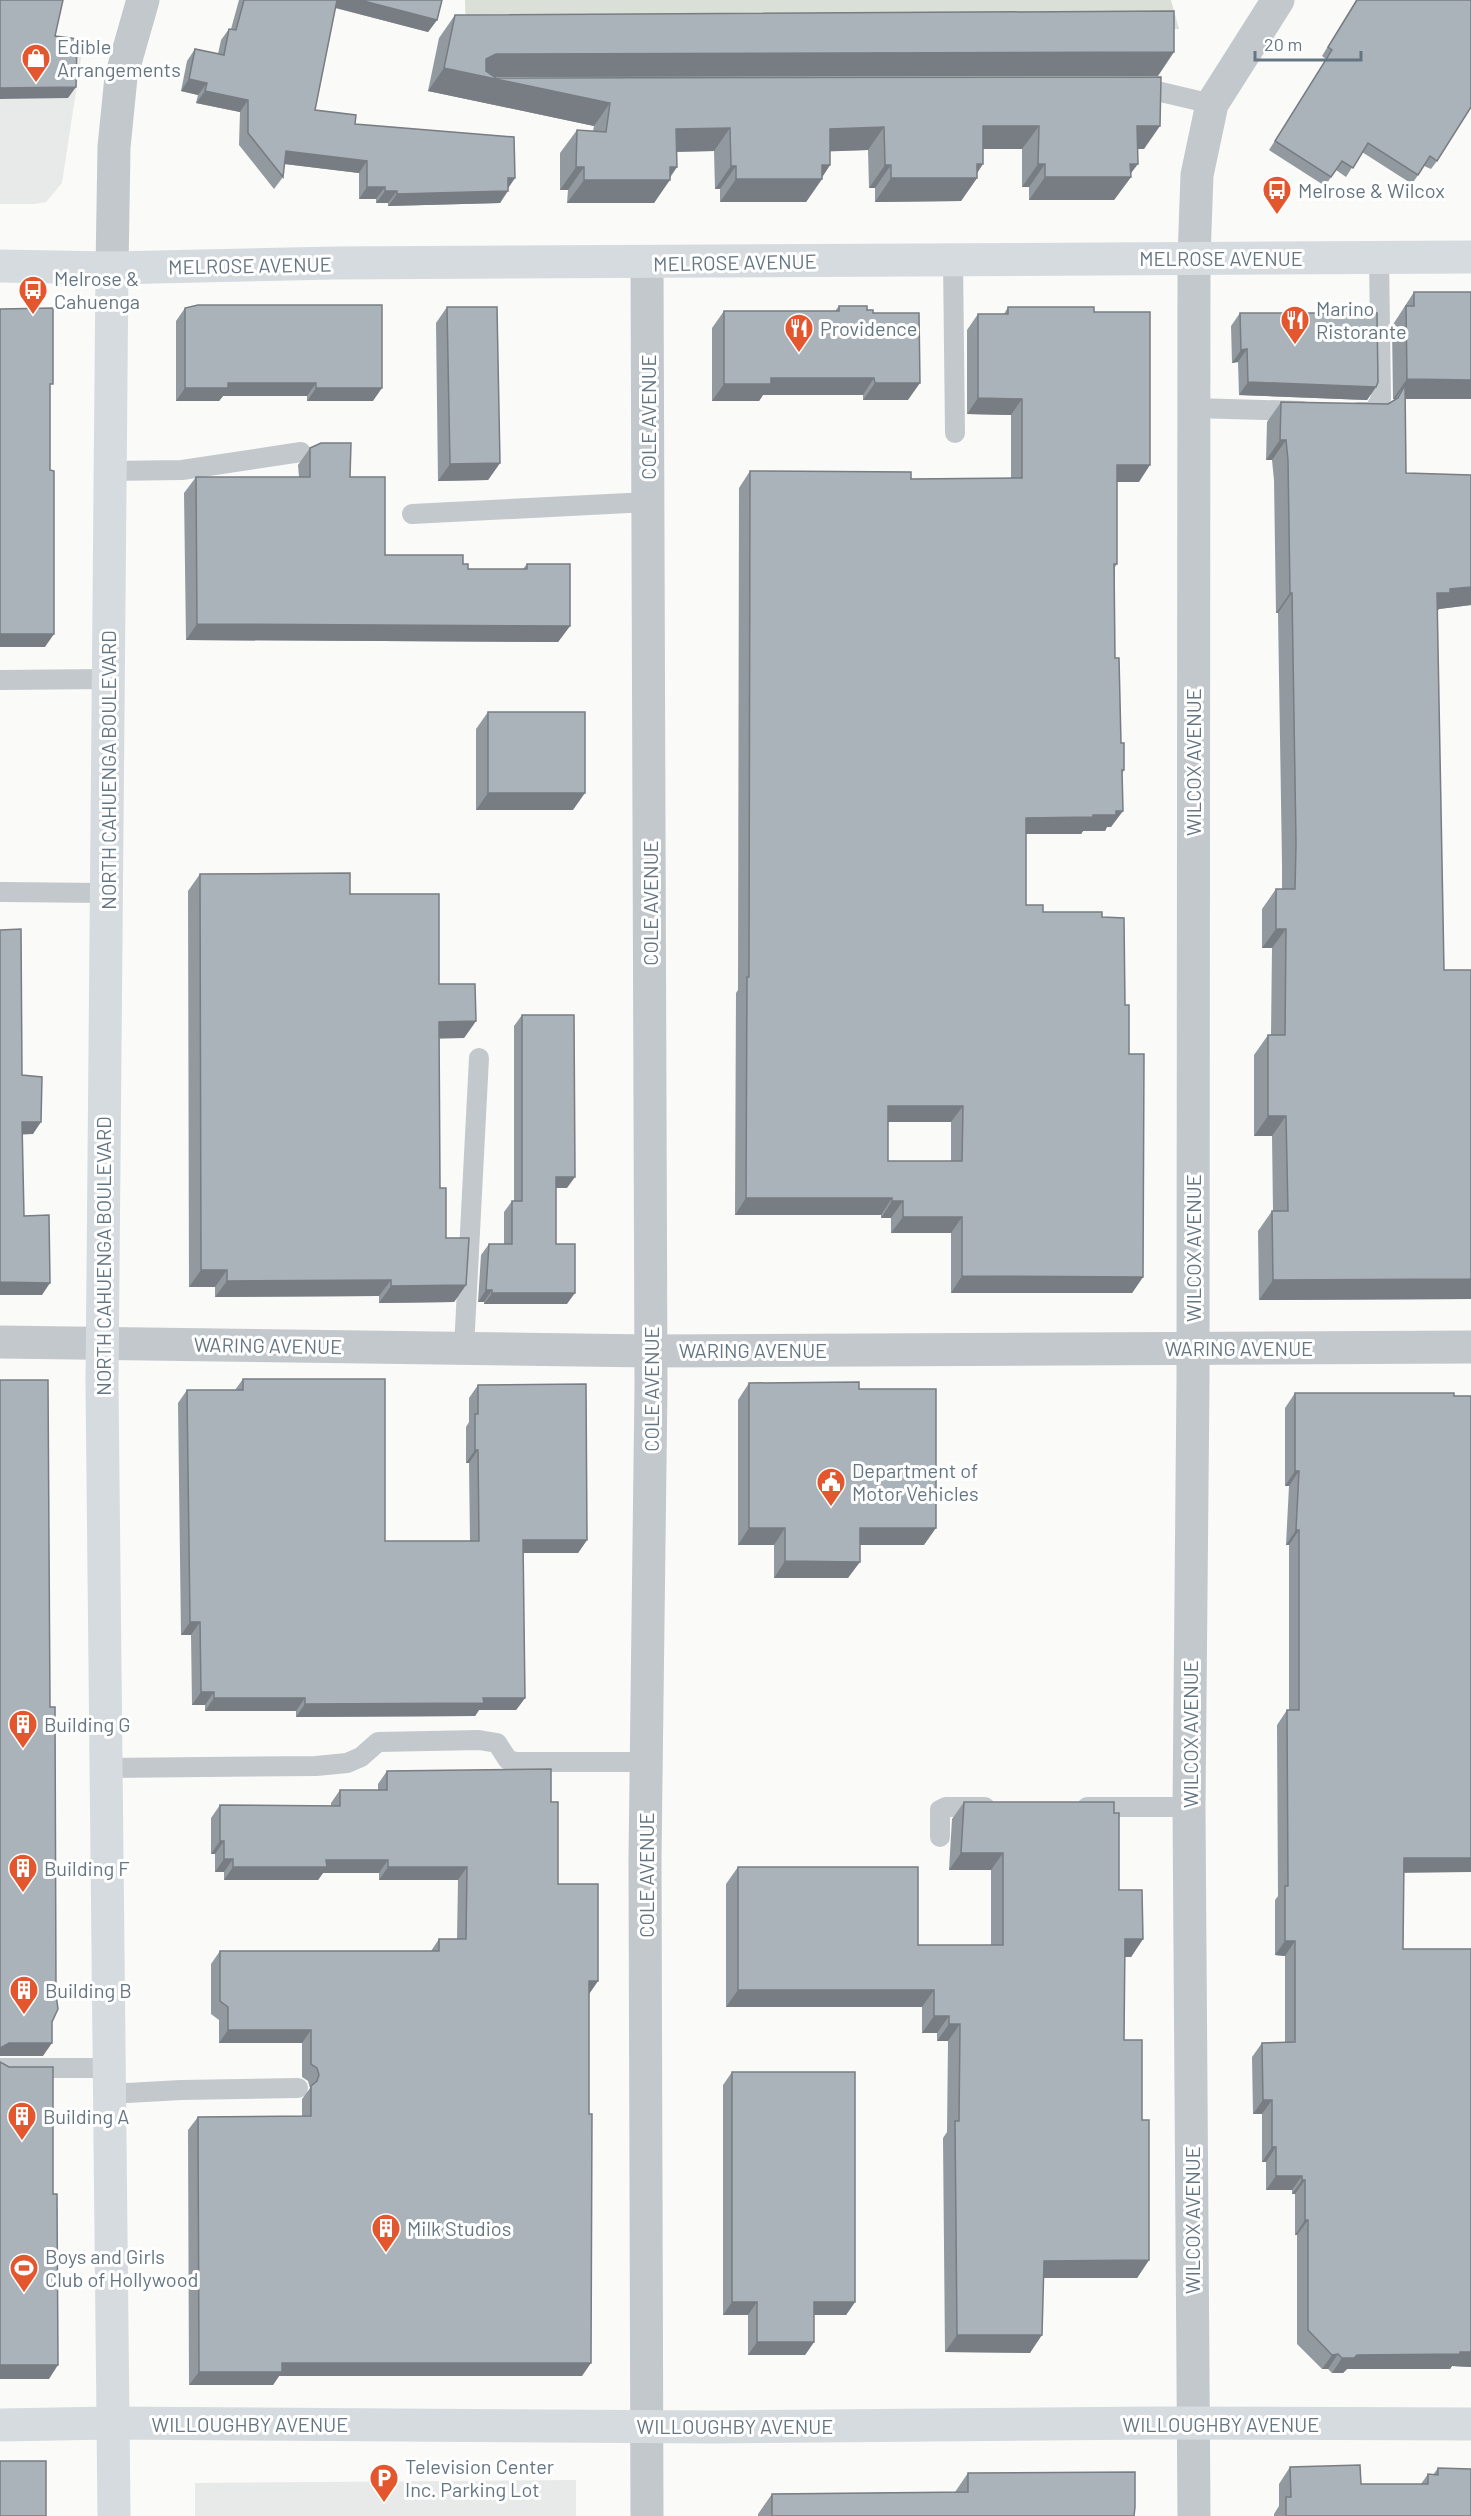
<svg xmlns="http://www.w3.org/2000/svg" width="1471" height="2516" viewBox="0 0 1471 2516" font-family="Barlow,sans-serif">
<rect width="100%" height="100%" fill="#fafaf8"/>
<g fill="#e8e9e9">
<path d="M0,40l82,12 -20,131 -16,19 -11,2h-35z"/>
<path d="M576,2480v36h-381v-33z"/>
</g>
<path fill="#dadfd7" d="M465,0h706l8,29 -713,8z"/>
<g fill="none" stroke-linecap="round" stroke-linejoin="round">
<g stroke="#c3c8cc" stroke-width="20">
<path d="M1135,88h9l68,16"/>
<path d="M953,260l2,173"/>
<path d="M1194,408l108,3"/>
<path d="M1358,412h16l7,-14 -2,-141"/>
<path d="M109,471l73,-1 119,-18"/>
<path d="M412,514l236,-12"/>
<path d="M0,680l108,-1"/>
<path d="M0,892l107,1"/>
<path d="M464,1348l15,-290"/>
<path d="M106,1768l210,-2 31,-3 14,-6 17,-15 101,-2 18,3 11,17 8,2h130"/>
<path d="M1087,1807h102"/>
<path d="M940,1837v-27l6,-3h39"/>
<path d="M0,2068h108"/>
<path d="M109,2094l72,-4 117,-2"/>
</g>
<g stroke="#c3c8cc" stroke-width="33">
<path d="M112,268l2,-121 7,-70 22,-77"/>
<path d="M0,1342l651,9 820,-4"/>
<path d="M647,2516l-2,-657 6,-473 -4,-1123"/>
<path d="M1194,2516l-5,-709 4,-426 1,-1123 3,-83 15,-71 66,-104"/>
</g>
<g stroke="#d6dbdf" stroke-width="33">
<path d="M0,266l112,2 222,-5 1137,-6"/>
<path d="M112,268l-10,1116 12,1132"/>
<path d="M0,2425l112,-2 601,4 441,-4 317,1"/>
</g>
</g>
<g fill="#929a9f" fill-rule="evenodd">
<path d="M239,0h203l-5,20 -9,12 -93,-24 -20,102 200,68 -7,9 -8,16 -112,3v-3h-12v-4h-17v-26l-75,-9 -1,13 -9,12 -35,-44 1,-33 -44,-9 2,-8 -17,-4 6,-30 8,-12 23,5 3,-14 8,-11h2z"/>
<path d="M1356,0h115l-34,161 -6,8 -7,-3 -12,18 -50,-32 -16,25 -10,-7 -11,16 -56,-36 57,-91 -4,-3z"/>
<path d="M455,15l703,61 -663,1 1,1 665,-1 -17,72h-7l-6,25v3l-17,23h-85v-13h-7v-38h-39l-6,24v5l-16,23 -86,1v-14h-6l-1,-38 -38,1v14l-8,12v2l-16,23h-86v-13h-5l-1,-38 -38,1 1,15 -23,36h-87l1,-13h-8v-37l17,-23 16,1 1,-5 -166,-35 11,-53z"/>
<path d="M1414,292h57l-66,107 1,74 65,2v130l-32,4 -2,2 7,359 27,329 -212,1 -1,-69 14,-20h1l-1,-75h-18v-81l14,-20h3l1,-87h-10v-39l14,-20h6v-26l-4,-250h-2l-2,-133 -2,-20h-6l1,-38 14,-20 107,2 6,-3 1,-2h-2l-1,-73z"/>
<path d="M839,306l28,4 6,3 35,87h-45v-5h-100l-4,6h-47v-73l12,-17h111z"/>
<path d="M447,307l53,156 -12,17 -50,1 -2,-158z"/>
<path d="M1008,307l86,5 45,170h-22v82l-2,3v91l6,85 3,27 -2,4 -11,53h-4l-2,4h-22l-2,3h-55v71l17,7 59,5 23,88 18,272 -11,16h-181v-60h-60v-15h-10v-3h-146l1,-222 2,-3 1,-502 11,-17 161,8 100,-1v-63l-44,-1v-84l11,-16h26zM888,1122h63v39h-63z"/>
<path d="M185,308l188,93h-66v-5h-84l-4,5h-43v-80z"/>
<path d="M1240,313l136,74 -9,13 -128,-5 -1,-33 -6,1 -1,-37z"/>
<path d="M310,448l40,29 35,78 78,9 5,5h55l4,-5 43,62 -12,16 -372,-2 -2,-147 12,-16h103l-1,-12z"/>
<path d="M488,712l85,98h-97v-81z"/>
<path d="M200,874l150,20 126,127 -12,17h-25l1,150 6,50 20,47 -12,17 -75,1v-7l-164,1v-10h-26l-1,-396z"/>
<path d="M522,1015l45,173h-11v56l11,60h-83v-2h-6l3,-47 8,-11h15v-32l8,-11h2v-175z"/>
<path d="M243,1379l142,162h85l-1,-78h-3v-36l3,-5v-24l9,-13 109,155 -9,13h-55l2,145 -9,12h-37l-4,6 -179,1v-6h-91v-6h-13l-1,-70h-10l-3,-232 9,-13h48z"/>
<path d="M749,1383l110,6 65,156h-64l-12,33h-74v-33h-36v-145z"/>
<path d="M1295,1393l176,3v476h-67l-1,77h68v418l-19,-1 -2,3h-103l-4,4h-11l-4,-4h-6l-25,-25v-109h-2v-41h-3v-4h-26v-28h-4v-48h-9l-1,-57 10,-14 23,-1v-86l-10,-1v-55l3,-4 -1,-171 10,-15h2v-165h-3l3,-59h-4v-78z"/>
<path d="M387,1771l164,31 7,82 40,97 -9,13 -7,382h-303l-6,9h-84l-1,-255 10,-13 104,-1v-17l8,-11 -2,-7 -6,-4v-34h-83v-23l-8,-6v-50l9,-13h211l8,-12h18l1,-59h-79v-7h-56l-5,7h-94v-8h-9v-18h-4v-36l9,-13 111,1v-3l9,-13h38v-6z"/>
<path d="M964,1802l150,11 5,77 24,49 -12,18h-6l-1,83 18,80 7,140 -12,18h-93l-14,75 -85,-1 -2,-214 4,-6 1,-91h-11v-8h-15v-26h-196v-123l12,-17 180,78h73v-75h-42l3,-51z"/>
<path d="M732,2072l123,230 -9,13h-32v27l-9,13h-57v-40h-25v-230z"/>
<path d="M1290,2467l71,17h60l7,-10 5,1 5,-7 33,48h-197v-2l5,-8v-22z"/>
<path d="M968,2473l166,43h-376v-2l14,-20 183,-2z"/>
</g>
<g fill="#777d82">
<path d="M334,0h26l77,20 -9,12 -99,-26z"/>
<path d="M1174,52l-16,24 -671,1 123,26 -16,23 -166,-35 16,-23 42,-9 10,-5z"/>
<path d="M189,79l18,4 -9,12 -17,-4z"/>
<path d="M76,87l-8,11 -68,1v-11z"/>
<path d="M205,91l43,9 -8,12 -44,-9z"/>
<path d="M983,126h56l-17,23h-55z"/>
<path d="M1137,126h23l-16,23h-23z"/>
<path d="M884,127l-16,23 -54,2 16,-23z"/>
<path d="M730,128l-16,23 -54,1 16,-23z"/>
<path d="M286,151l81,10 -8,12 -82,-10z"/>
<path d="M977,164h6l-9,14h3l-16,23 -86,1 16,-24z"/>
<path d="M1038,164h7l-16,23h-7z"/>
<path d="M1130,164h8l-10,13h3l-17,23h-85l16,-23z"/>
<path d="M822,165h8l-9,14h1l-16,23h-86l16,-23z"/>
<path d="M885,165h6l-16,23h-6z"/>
<path d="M731,166h5l-16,23h-5z"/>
<path d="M576,167h8l-16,23h-8z"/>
<path d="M670,167h7l-10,13h3l-16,23h-87l17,-23z"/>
<path d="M508,178h7l-8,12z"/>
<path d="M367,187h18l-9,12h-17z"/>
<path d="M385,191h12l-9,12h-12z"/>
<path d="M508,191l-8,12 -112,3 9,-12z"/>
<path d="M1247,349l-9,13 -6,1 9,-13z"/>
<path d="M771,378h103l-11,17h-100l-4,6h-47l12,-17z"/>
<path d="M1407,379l64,1v19h-73l7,-14 -10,14h-2z"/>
<path d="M1248,382l128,5 -9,13 -128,-5z"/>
<path d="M228,383h88l-9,13h-84l-4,5h-43l9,-13z"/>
<path d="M875,383h45l-12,17h-45z"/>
<path d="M316,388h66l-9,13h-66z"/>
<path d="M978,398l44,1 -11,16 -44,-1z"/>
<path d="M1280,440h6l-14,20h-6z"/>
<path d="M500,463l-12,17 -50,1 12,-17z"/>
<path d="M1117,465h33l-11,17h-33z"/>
<path d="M1471,587v18l-32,4 -3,3 1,-19 13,-4z"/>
<path d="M1290,593h2l-14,20h-2z"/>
<path d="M197,624l373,2 -12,16 -372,-2z"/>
<path d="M0,634h54l-9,13h-45z"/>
<path d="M488,793h97l-12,17h-97z"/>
<path d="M1116,811h7l-12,16h-4l-2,4h-22l-2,3h-66l11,-16 67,-3z"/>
<path d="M1276,929h10l-14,19h-10z"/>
<path d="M476,1021l-12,17 -37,1 12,-17z"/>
<path d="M888,1106h75l-12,16h-74z"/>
<path d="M1268,1116h18l-14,20h-18z"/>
<path d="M22,1122h19l-8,12 -20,1z"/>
<path d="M556,1177h19l-8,11h-18z"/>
<path d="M746,1198h146l-11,17h-146z"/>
<path d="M892,1201h11l-12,17h-10z"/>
<path d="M903,1217h59l-11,16h-60z"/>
<path d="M201,1270h26l-12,17h-26z"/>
<path d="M962,1276l181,1 -11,16h-181z"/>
<path d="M1471,1279v20l-212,1 14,-20z"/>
<path d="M391,1280l-12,16 -164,1 12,-16z"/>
<path d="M0,1282l50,1 -8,12h-42z"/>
<path d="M466,1285l-12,17 -75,1 12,-17z"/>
<path d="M486,1290h6l-8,12h-6z"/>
<path d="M492,1293h83l-8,11h-83z"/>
<path d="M475,1450h3l-9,13h-3z"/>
<path d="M1295,1471h4l-10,15h-4z"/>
<path d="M749,1528h36l-11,17h-36z"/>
<path d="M860,1528h76l-12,17h-76z"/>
<path d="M1296,1530h3l-10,15h-3z"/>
<path d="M523,1540h64l-9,13h-64z"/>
<path d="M785,1561l75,1 -12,16h-74z"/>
<path d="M190,1622h10l-9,13h-10z"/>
<path d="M201,1692h13l-9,13h-13z"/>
<path d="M214,1698h91l-9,13h-91z"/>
<path d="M483,1698h42l-9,12h-37l-4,6 -179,1 9,-13z"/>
<path d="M220,1841h4l-9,13h-4z"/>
<path d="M961,1853h42l-12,17h-42z"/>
<path d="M1404,1858h67v14l-77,1z"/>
<path d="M224,1859h9l-9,13h-9z"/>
<path d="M326,1860h62l-9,13h-56l-5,7h-94l9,-13z"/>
<path d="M388,1867h79l-9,13h-79z"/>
<path d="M1125,1939h18l-12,18h-18z"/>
<path d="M1285,1941h10l-10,15 -10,-1z"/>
<path d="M589,1981h9l-9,13z"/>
<path d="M738,1990h196l-12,17h-196z"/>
<path d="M934,2016h15l-12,17h-15z"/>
<path d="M949,2024h11l-12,17h-11z"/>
<path d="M228,2030h83l-9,13h-83z"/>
<path d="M9,2043h43l-9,13h-43v-8z"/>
<path d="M1263,2100h9l-10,14h-9z"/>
<path d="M1272,2147h4l-10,15h-4z"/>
<path d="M1276,2176h26l-10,14h-26z"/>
<path d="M1302,2180h3l-10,14h-3z"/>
<path d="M1305,2220h3l-11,15h-2z"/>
<path d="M1149,2260l-12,18h-105l12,-17z"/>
<path d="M732,2302h25l-9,13h-25z"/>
<path d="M814,2302h41l-9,13h-41z"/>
<path d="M957,2335h85l-12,18 -85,-1z"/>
<path d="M757,2342h57l-9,13h-57z"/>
<path d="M1460,2352h11v15l-19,-1 -2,3h-103l-4,4h-11l10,-15 15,-3z"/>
<path d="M1338,2354l-10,15h-6l10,-14z"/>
<path d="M282,2363h309l-9,13h-303l-6,9h-84l10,-13z"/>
<path d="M0,2365h58l-9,14h-49z"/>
</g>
<g fill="#aab3b9" stroke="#777d82" stroke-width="1.5" fill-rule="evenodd">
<path d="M0,0h63l-8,36 22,3 -1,48 -76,1z"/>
<path d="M244,0h93l-22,110 41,5 -1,9 159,13 1,41h-7v13l-111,3v-3h-12v-4h-18v-26l-81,-10 -3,26 -35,-44v-33l-43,-9 2,-8 -18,-4 6,-30 29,6 5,-26 7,1z"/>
<path d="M360,0h82l-5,20z"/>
<path d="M1357,0h114v107l-34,54 -7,-5 -12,19 -50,-32 -15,25 -11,-7 -11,16 -56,-36 57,-91 -4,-3z"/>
<path d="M1174,11v41l-678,2 -10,5v12l10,7 665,-1 -1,49h-23l1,38h-8l1,13h-86v-13h-7l1,-38h-56v38h-6v14h-86v-13h-6l-1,-38 -54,2v36h-8v14h-86v-13h-5l-1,-38 -54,1 1,38h-7v13h-86v-13h-8l1,-37 29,2 4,-29 -166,-35 11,-53z"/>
<path d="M1414,292h57v88l-64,-1 -1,-73h8z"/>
<path d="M198,305h184v83h-66v-5h-88v5h-43v-80z"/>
<path d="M839,306h28v4h6v3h46l1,70h-45l-1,-5h-103v6h-47v-73h115z"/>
<path d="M447,307h50l3,156 -50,1z"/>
<path d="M1008,307h86v5h56v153h-33v99h-3l1,94h4l2,85h3v27h-2l1,41h-7v4h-23v2l-67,1v87h17v7h59v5l22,1 1,87h4v49h15l-1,223 -181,-1v-59h-59v-16h-11v-3h-146l1,-221h2l1,-506 161,1v7l111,-1v-79l-44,-1v-84h30zM888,1106h75l-1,55h-74z"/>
<path d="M53,308v76h-3v86l4,1v163h-54v-325z"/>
<path d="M1240,313h137l1,69 -2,5 -128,-5 -1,-33 -6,1z"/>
<path d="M1405,385l1,88 65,2v112l-21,2v4h-13l7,377h27v309l-198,1 -1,-69h16l-2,-95h-18v-81h17l1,-106h-10v-40h19l1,-46 -4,-250h-2l-2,-133 -2,-20h-6l1,-38 107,2 10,-6z"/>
<path d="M321,443h30l-1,34h35v78h78v9h5v5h59v-5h43v62l-373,-2 -1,-147h114v-29z"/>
<rect x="488" y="712" width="97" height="81"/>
<path d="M350,873v21h89v90h36l1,37 -37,1 1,166h6v50h23l-3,47 -75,1v-6l-164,1v-11h-26l-1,-396z"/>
<path d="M21,929l1,146 20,2 -1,45h-19l2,94 25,-1 1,68 -50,-1v-352z"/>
<path d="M522,1015h52l1,162h-19v67h19v49h-83v-3h-6l3,-46h23v-43h10z"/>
<path d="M243,1379h142v162h94l-1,-91h-3v-36h3v-29l108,-1 1,156h-64l2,158h-42l1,5 -179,1v-6h-91v-6h-13l-1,-70h-10l-3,-232h56z"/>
<path d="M0,1380h48l2,327h5l1,287 2,15 -6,13v21h-43l-9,5z"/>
<path d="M859,1382v7h77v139h-76v34l-75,-1v-33h-36v-145z"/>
<path d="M1295,1393h159v3h17v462h-67l-1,91h68v403h-11v2l-103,1 -3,3h-12l-4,-4 -6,1 -24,-25v-110h-3v-40h-3v-4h-26v-29h-4v-47h-9l-1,-57 33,-1v-101h-10v-55h3l-1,-176h12v-180h-3l3,-59h-4z"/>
<path d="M551,1769v33h7v82h40v97h-9v133h3l-1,249h-309v9h-83l-1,-255 113,-1v-30l6,-5 2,-6 -2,-7 -6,-4v-34h-83v-23l-8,-6v-50h219v-12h27l1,-72h-79v-7h-62l1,7h-94v-8h-9v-18h-4v-36l120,1v-16h47v-19z"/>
<path d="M964,1802h150v11h5v77h23l1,49h-18l-1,101h18v80h7v140l-105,1 -2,74h-85l-2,-214h4l1,-97h-11v-8h-15v-26h-196v-123h180v78h85v-92h-42z"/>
<path d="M0,2062l9,5h44v127h4l1,171h-58z"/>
<path d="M732,2072h123v230h-41v40h-57v-40h-25z"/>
<rect x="0" y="2461" width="46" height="55"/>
<path d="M1360,2465l1,19h67v-10l10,1v-7l33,1v47h-185v-19h5l-1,-30z"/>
<path d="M1135,2472v35l-1,9h-362v-22l196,-2v-19z"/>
</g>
<defs>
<g id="shop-pin" transform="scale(1.5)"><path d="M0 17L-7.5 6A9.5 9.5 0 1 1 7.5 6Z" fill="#e4572e" stroke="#fff"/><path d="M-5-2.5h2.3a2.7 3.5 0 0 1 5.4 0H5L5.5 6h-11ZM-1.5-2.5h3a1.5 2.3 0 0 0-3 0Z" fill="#fff"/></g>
<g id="bus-pin" transform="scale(1.5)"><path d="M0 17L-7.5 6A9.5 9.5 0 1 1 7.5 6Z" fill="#e4572e" stroke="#fff"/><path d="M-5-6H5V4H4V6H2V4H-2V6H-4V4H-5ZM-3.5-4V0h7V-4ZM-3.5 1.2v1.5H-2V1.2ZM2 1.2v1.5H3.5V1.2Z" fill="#fff"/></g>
<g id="restaurant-pin" transform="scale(1.5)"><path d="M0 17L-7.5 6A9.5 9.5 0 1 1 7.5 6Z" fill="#e4572e" stroke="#fff"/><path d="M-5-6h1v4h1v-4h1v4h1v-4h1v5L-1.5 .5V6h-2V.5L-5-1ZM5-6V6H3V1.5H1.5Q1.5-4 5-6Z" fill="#fff"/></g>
<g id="civic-pin" transform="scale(1.5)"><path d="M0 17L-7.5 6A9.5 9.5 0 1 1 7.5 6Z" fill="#e4572e" stroke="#fff"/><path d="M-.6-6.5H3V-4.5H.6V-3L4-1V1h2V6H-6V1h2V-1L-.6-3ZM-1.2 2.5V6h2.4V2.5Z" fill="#fff"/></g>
<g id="building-pin" transform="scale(1.5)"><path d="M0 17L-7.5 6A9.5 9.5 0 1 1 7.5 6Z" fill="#e4572e" stroke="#fff"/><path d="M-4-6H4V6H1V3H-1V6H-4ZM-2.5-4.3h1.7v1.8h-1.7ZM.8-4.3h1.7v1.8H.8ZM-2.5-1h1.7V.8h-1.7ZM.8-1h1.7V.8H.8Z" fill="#fff"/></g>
<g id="stadium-pin" transform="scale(1.5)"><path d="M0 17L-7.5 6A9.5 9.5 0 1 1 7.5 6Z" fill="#e4572e" stroke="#fff"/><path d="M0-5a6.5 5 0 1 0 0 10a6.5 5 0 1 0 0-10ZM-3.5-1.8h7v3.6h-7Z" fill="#fff"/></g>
<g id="parking-pin" transform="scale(1.5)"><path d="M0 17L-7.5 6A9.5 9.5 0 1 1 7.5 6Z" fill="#e4572e" stroke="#fff"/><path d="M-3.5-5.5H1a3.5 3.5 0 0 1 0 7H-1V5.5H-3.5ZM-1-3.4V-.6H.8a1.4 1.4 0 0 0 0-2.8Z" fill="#fff"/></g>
</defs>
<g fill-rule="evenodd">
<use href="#shop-pin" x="36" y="58"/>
<use href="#bus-pin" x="1277" y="190"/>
<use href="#bus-pin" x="33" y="290"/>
<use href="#restaurant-pin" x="1295" y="320"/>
<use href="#restaurant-pin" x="799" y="328"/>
<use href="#civic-pin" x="831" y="1482"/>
<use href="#building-pin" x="23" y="1724"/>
<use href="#building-pin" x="23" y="1868"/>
<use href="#building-pin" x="24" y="1990"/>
<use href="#building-pin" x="22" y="2116"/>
<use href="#building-pin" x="386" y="2228"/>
<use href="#stadium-pin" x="24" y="2268"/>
<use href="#parking-pin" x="384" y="2478"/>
</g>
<g text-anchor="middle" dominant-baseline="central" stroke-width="6" stroke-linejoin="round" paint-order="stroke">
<g font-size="20" fill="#657683" stroke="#fff" text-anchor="start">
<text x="57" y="46">Edible<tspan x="57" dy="23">Arrangements</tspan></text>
<text x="1298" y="190">Melrose &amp; Wilcox</text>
<text x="54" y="278">Melrose &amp;<tspan x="54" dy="23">Cahuenga</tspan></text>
<text x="1316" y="308">Marino<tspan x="1316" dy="23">Ristorante</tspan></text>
<text x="820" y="328">Providence</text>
<text x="852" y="1470">Department of<tspan x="852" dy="23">Motor Vehicles</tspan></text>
<text x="44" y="1724">Building G</text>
<text x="44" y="1868">Building F</text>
<text x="45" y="1990">Building B</text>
<text x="43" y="2116">Building A</text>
<text x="407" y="2228">Milk Studios</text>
<text x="45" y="2256">Boys and Girls<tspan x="45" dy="23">Club of Hollywood</tspan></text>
<text x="405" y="2466">Television Center<tspan x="405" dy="23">Inc. Parking Lot</tspan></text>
</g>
<g font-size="20" fill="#657683" stroke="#fff">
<text x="1221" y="258">MELROSE AVENUE</text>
<text transform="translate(735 262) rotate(-1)">MELROSE AVENUE</text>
<text transform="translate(250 265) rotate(-1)">MELROSE AVENUE</text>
<text transform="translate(648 417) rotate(-90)">COLE AVENUE</text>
<text transform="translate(1193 762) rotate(-90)">WILCOX AVENUE</text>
<text transform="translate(108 770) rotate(-90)">NORTH CAHUENGA BOULEVARD</text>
<text transform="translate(650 903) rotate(-90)">COLE AVENUE</text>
<text transform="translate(1193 1248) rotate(-90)">WILCOX AVENUE</text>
<text transform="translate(103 1256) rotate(-90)">NORTH CAHUENGA BOULEVARD</text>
<text transform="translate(268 1345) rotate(1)">WARING AVENUE</text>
<text x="1239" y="1348">WARING AVENUE</text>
<text x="753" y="1350">WARING AVENUE</text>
<text transform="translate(651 1389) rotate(-90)">COLE AVENUE</text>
<text transform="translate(1190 1734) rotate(-90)">WILCOX AVENUE</text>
<text transform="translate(646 1875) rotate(-90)">COLE AVENUE</text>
<text transform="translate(1192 2220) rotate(-90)">WILCOX AVENUE</text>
<text x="250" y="2424">WILLOUGHBY AVENUE</text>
<text x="1221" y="2424">WILLOUGHBY AVENUE</text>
<text x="735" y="2426">WILLOUGHBY AVENUE</text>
</g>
</g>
<path d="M1255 51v9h106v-9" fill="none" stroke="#657683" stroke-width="3"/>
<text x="1264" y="51" font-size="18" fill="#657683" stroke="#ffffff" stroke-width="4.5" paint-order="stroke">20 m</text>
</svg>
